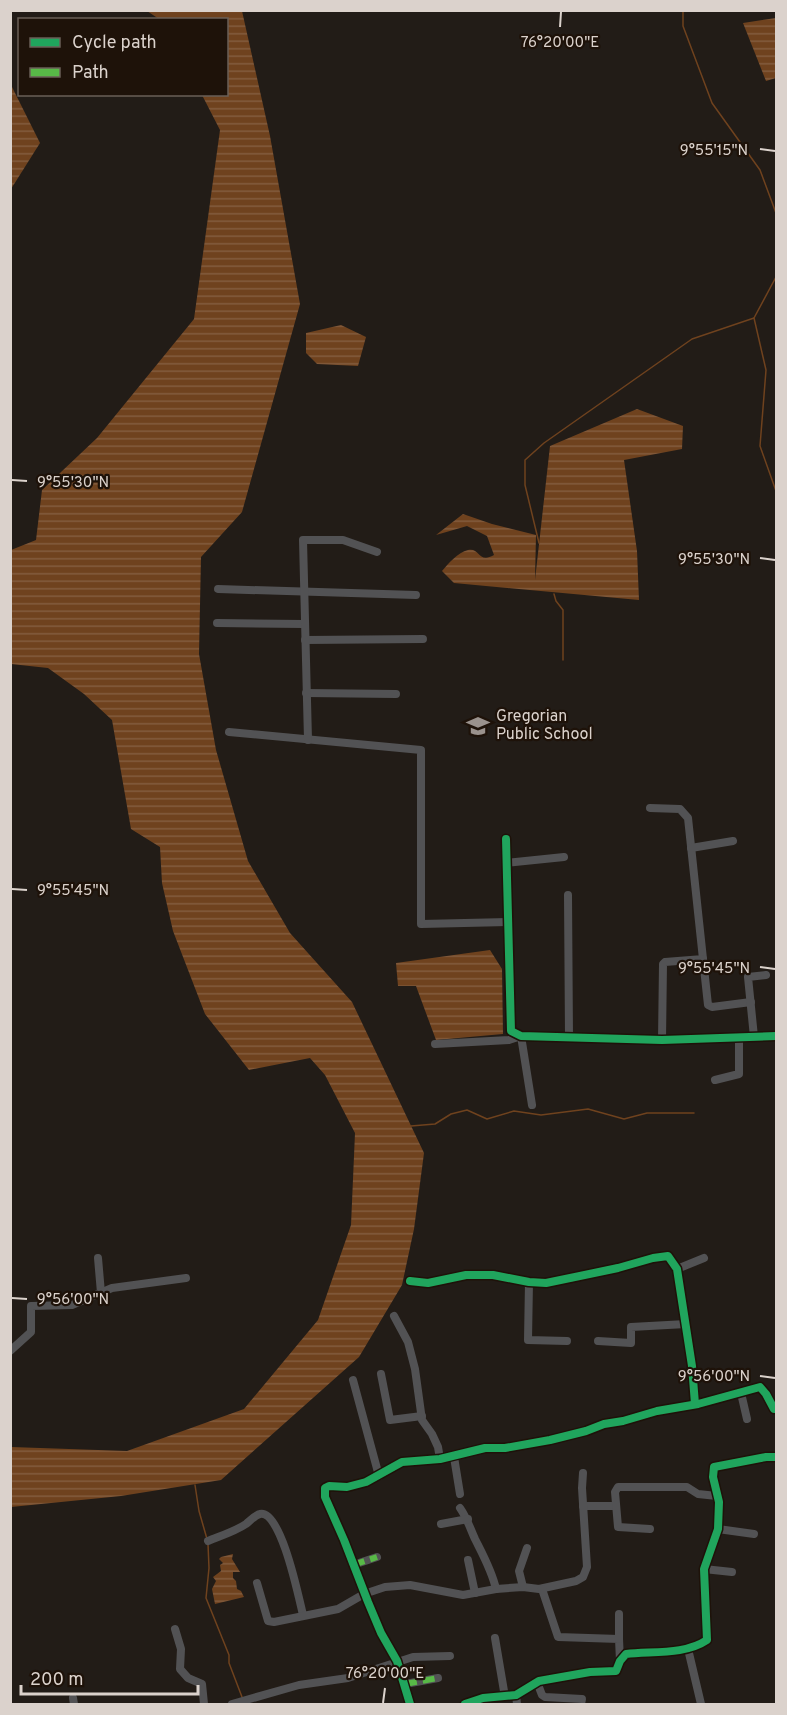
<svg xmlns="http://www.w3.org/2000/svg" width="787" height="1715" viewBox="0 0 787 1715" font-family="Overpass,sans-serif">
<defs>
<pattern id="water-rules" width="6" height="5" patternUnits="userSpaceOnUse" patternTransform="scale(1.5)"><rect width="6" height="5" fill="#6f421e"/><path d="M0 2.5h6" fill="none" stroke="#835c3e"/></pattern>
</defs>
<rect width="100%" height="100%" fill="#221c17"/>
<g fill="url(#water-rules)">
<path d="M147,11h95l28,125 30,168 -58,208 -41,45 -2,97 17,96 32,111 42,72 62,69 72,151 -10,76 -12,56 -43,72 -138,123 -100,16 -110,11v-60l116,4 117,-42 74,-89 33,-95 4,-92 -30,-58 -15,-17 -61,12 -44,-56 -32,-83 -11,-48 -2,-36 -29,-18 -19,-109 -28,-26 -36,-26 -37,-4v-114l25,-10 6,-50 55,-52 97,-119 26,-189 -18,-35 24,-1v-74l-67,-1z"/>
<path d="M776,18v60l-10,3 -23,-58z"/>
<path d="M11,85l29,58 -29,46 -1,-104z"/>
<path d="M341,325l25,12 -8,29 -41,-2 -11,-11v-20z"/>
<path d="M637,409l46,17 -1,23 -58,11 13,91 2,49 -185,-17 -12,-12c6,-7 16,-19 26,-21 12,-3 10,14 26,5l-7,-19 -20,-10 -31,9 27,-21 29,10 44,11 -1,45 15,-134z"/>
<path d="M490,950l12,19 1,65 -67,6 -20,-54h-18l-2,-23z"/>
<path d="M233,1554l-1,5 8,13h-7v6l3,3 1,8 4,2 3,6 -29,7 -3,-15 4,-8 -3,-4 8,-6 -1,-6 3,-2 -4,-4 2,-2z"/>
</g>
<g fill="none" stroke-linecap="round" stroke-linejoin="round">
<g stroke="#6f421e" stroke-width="1.5">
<path d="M683,10v16l29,77 48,67 16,43"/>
<path d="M776,277l-22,41 12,52 -6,76 16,45"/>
<path d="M539,543l-14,-58v-25l19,-17 148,-104 62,-21"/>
<path d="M554,594l2,7 7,9v50"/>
<path d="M411,1126l24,-2 16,-10 16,-4 20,9 27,-8 27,4 47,-6 36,10 23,-6h47"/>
<path d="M195,1485l4,26 8,28"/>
<path d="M208,1544l1,24 -3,30 23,57v8l13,34"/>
</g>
<g stroke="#525254" stroke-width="8">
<path d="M218,589l198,6"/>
<path d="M217,623l87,1"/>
<path d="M305,640l118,-1"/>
<path d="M306,693l90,1"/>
<path d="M229,732l192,18v174l87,-2"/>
<path d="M308,740l-5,-200h40l34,12"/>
<path d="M650,808l30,1 8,9 15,141 -38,3 -2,2 -1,76"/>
<path d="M506,839l5,192 10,5 141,4 114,-4"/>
<path d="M691,848l42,-7"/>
<path d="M506,863l58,-6"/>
<path d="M568,895l1,142"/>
<path d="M703,959l5,46 4,2 39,-5"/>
<path d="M754,1037l-6,-60 18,-2"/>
<path d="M435,1044l74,-4 12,-4 11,69"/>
<path d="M715,1080l24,-6v-36"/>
<path d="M98,1258l3,35"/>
<path d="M677,1269l27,-11"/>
<path d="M410,1281l18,2 38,-8h27l36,7 17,1 72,-15 35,-10 15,-2 9,13 15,97 3,38"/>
<path d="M529,1282l-1,58 39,1"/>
<path d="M394,1316l14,26 7,27 7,51 10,14 6,13 2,12"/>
<path d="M598,1341l33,2v-16l55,-3"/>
<path d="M10,1351l21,-19v-26l41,-1 40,-17 74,-10"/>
<path d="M381,1374l9,46 32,-4"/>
<path d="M353,1380l26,96"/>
<path d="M741,1393l6,26"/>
<path d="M454,1457l6,37"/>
<path d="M583,1506h33"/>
<path d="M460,1508c7,10 10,20 15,31 8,16 17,32 21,50"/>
<path d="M441,1524l27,-5"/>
<path d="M650,1529l-32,-2 -3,-35 3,-5h69l11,7 19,2"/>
<path d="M718,1529l36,5"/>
<path d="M208,1541c12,-5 26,-9 38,-17 4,-3 9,-9 14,-10 21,-5 39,85 43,101"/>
<path d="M468,1560l7,33"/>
<path d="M353,1565l24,-8"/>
<path d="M704,1569l28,3"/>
<path d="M257,1583l11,38 6,1 64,-13 26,-15 21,-7 25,-2 53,10 33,-6 27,-2 16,2 37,-8 7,-4 4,-10 -5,-79 1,-15"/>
<path d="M523,1587l-4,-16 8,-23"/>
<path d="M542,1589l16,48 61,2 1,22"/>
<path d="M175,1629l6,20 -1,20 8,9 14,6 2,20"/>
<path d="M495,1638l10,59"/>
<path d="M619,1639v-25"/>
<path d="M688,1649l13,55"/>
<path d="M537,1682l5,13 3,2 37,2 -1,5"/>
<path d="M405,1684l33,-6"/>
<path d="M516,1695l1,9"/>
<path d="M73,1698l1,6"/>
<path d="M232,1704l67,-19 49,-7 65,-21 37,-1"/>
<path d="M410,1704l-13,-43 -16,-28 -13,-31 -24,-62 -19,-43v-9l4,-2 18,1 19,-5 36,-20 38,-3 45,-11h20l45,-8 36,-9 18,-7 19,-3 34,-10 41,-7 62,-17 6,7 8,15h2"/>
<path d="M465,1704l18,-6 33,-3 23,-14 51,-9 26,-1 4,-10 6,-7c26,-3 59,1 81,-14l-3,-71 14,-40 1,-27 -6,-25 1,-10 52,-10h10"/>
</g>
<g stroke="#58b947" stroke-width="6" stroke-dasharray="12 6" stroke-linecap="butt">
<path d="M353,1565l24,-8"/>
<path d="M405,1684l33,-6"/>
</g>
<g stroke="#1e1209" stroke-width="11">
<g id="cycleway">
<path d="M506,839l5,192 10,5 141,4 114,-4"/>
<path d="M410,1281l18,2 38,-8h27l36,7 17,1 72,-15 35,-10 15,-2 9,13 15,97 3,38"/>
<path d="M410,1704l-13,-43 -16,-28 -13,-31 -24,-62 -19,-43v-9l4,-2 18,1 19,-5 36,-20 38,-3 45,-11h20l45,-8 36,-9 18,-7 19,-3 34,-10 41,-7 62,-17 6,7 8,15h2"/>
<path d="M465,1704l18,-6 33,-3 23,-14 51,-9 26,-1 4,-10 6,-7c26,-3 59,1 81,-14l-3,-71 14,-40 1,-27 -6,-25 1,-10 52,-10h10"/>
</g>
</g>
<use href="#cycleway" stroke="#20a55d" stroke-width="8"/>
</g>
<path fill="none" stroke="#dbd2cc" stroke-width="2" d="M560,27l1,-15M760,149l15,2M12,480l15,1M760,558l15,2M12,889l15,1M760,967l15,2M12,1298l15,1M760,1376l15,2M383,1703l2,-15"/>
<defs>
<g id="school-bare" transform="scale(1.8)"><path d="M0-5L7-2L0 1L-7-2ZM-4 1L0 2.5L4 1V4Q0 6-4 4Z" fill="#9a928d" stroke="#1e1209" stroke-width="2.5" paint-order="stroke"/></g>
</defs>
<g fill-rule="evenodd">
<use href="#school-bare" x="478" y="726"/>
</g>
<g text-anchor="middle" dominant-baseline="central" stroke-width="4.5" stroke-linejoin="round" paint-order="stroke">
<g font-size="16" fill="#dbd2cc" stroke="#1e1209" text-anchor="start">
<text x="496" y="717">Gregorian<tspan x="496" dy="18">Public School</tspan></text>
</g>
</g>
<g font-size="15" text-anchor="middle" fill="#dbd2cc" stroke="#1e1209" stroke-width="4.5" stroke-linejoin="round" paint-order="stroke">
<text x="560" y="47">76°20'00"E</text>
<text x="714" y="155">9°55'15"N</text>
<text x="73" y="487">9°55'30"N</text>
<text x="714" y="564">9°55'30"N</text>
<text x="73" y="895">9°55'45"N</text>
<text x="714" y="973">9°55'45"N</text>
<text x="73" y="1304">9°56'00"N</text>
<text x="714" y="1381">9°56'00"N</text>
<text x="385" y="1678">76°20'00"E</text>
</g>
<rect width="787" height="1715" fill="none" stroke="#dbd2cc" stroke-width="24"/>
<rect x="18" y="18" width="210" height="78" fill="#1e1209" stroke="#6a5f57" stroke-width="1.5"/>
<rect x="30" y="38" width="30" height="9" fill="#20a55d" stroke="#6a5f57" stroke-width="1.5"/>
<text x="72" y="48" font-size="18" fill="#dbd2cc">Cycle path</text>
<rect x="30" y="68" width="30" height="9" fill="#58b947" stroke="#6a5f57" stroke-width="1.5"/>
<text x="72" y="78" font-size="18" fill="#dbd2cc">Path</text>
<path d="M21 1685v9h177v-9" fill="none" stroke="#dbd2cc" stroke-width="3"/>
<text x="30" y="1685" font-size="18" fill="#dbd2cc" stroke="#1e1209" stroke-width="4.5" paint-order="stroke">200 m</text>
</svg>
